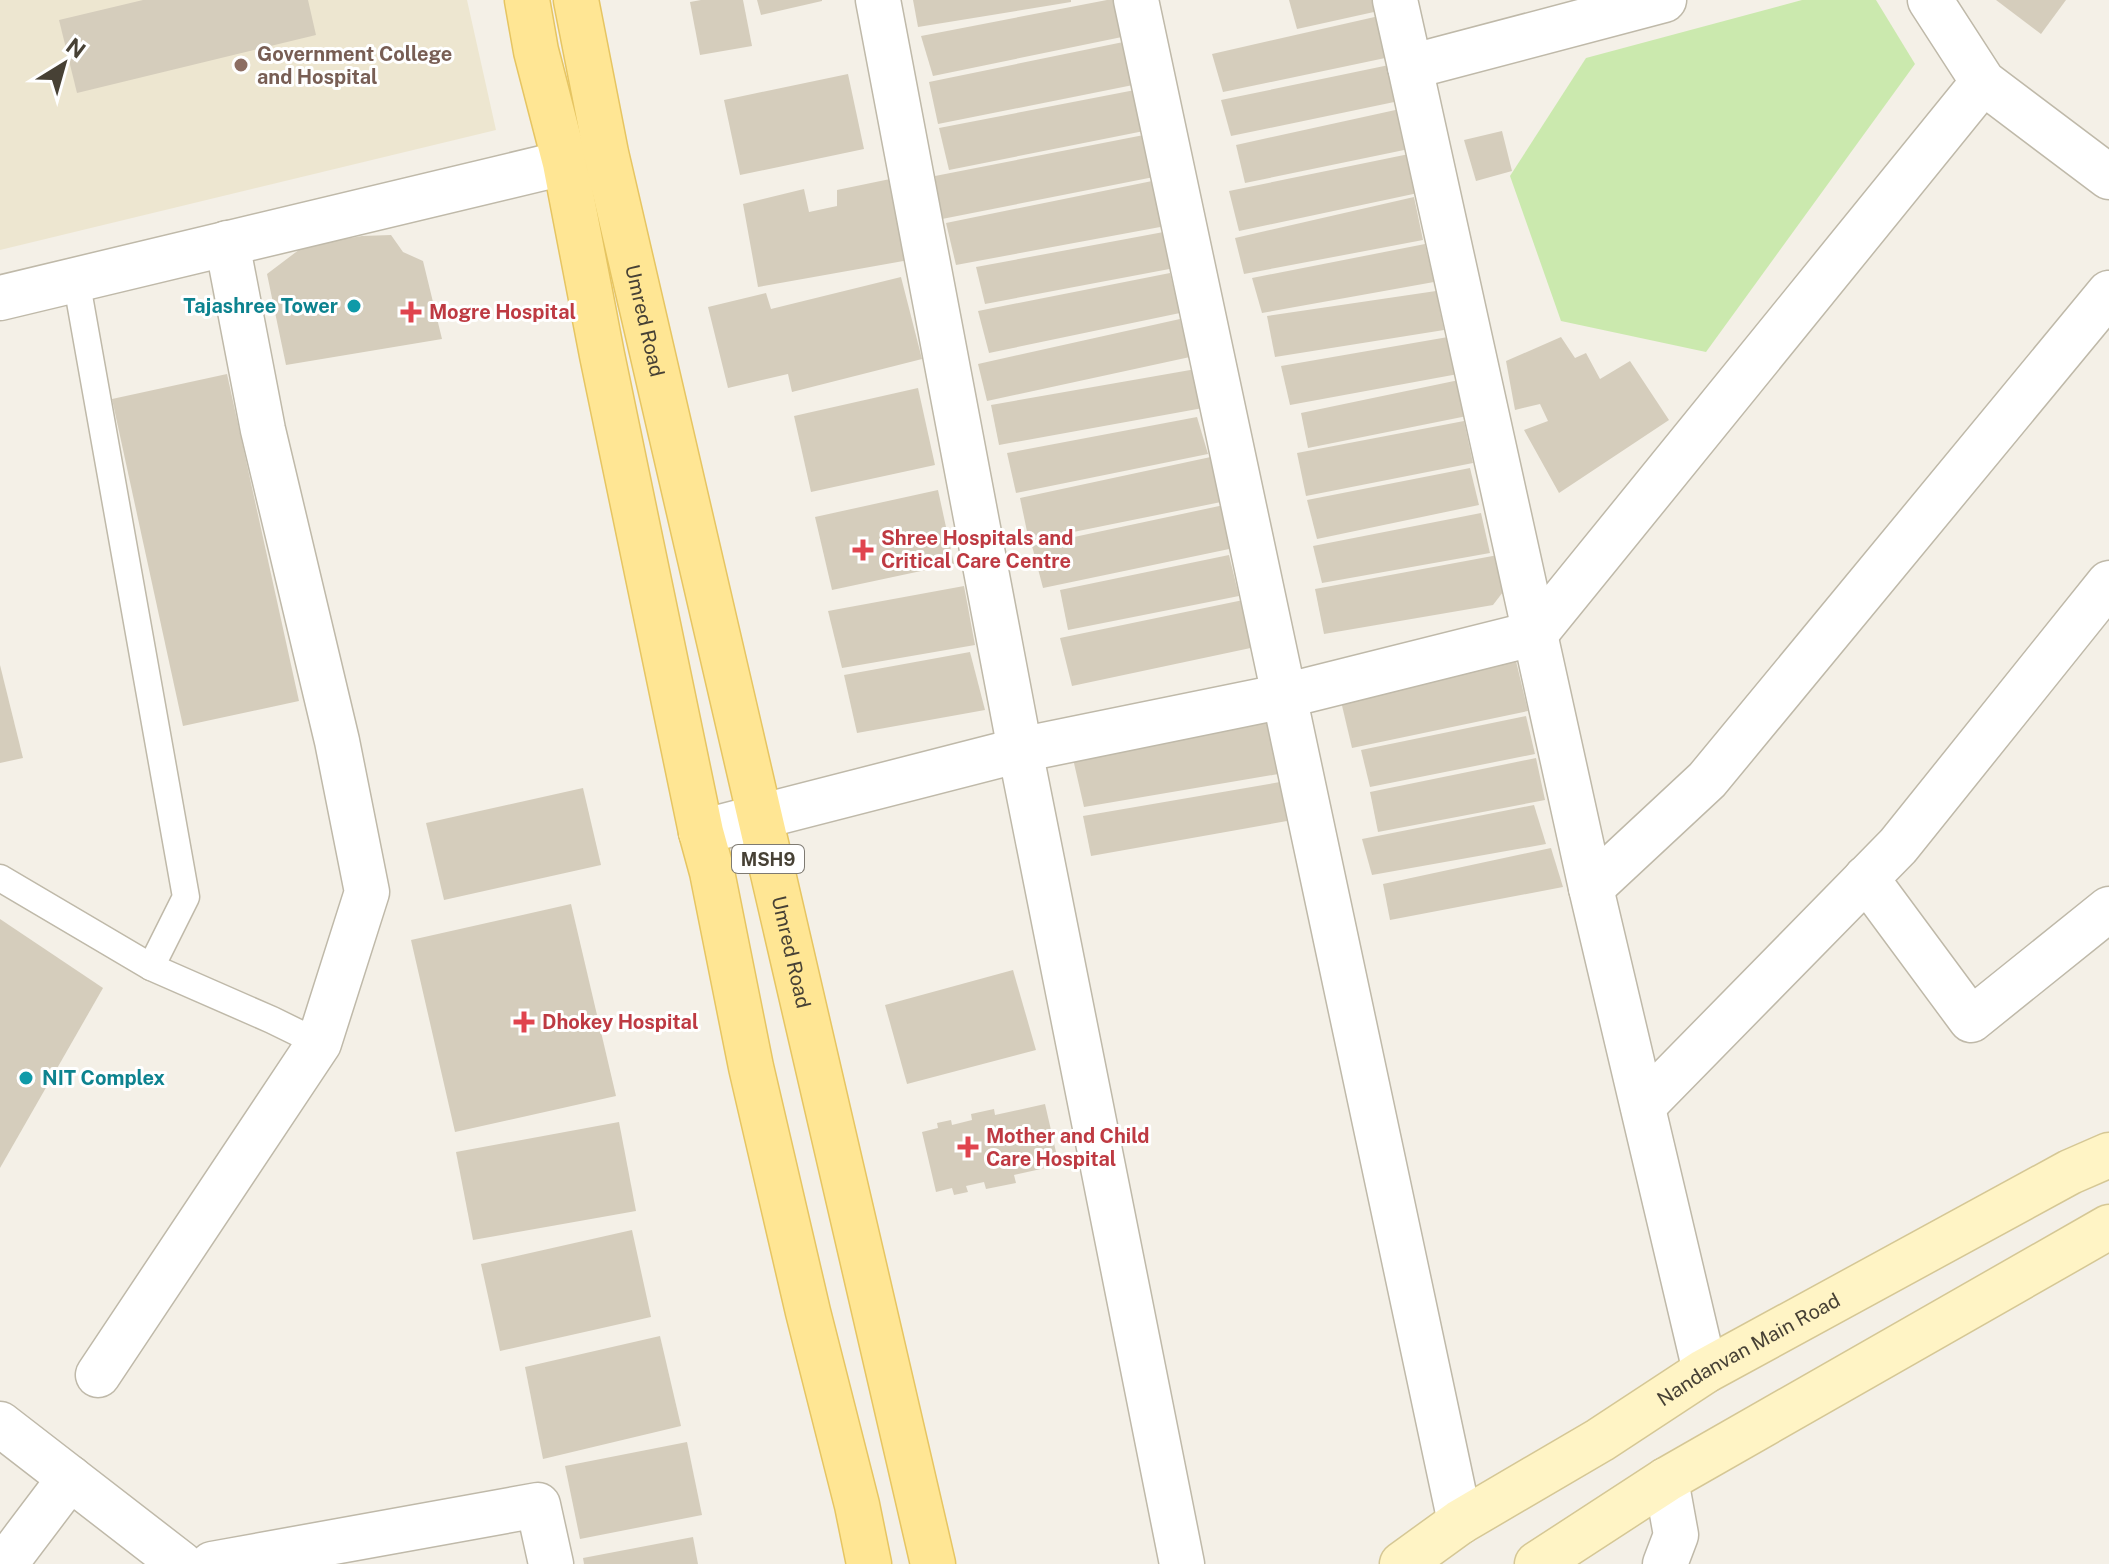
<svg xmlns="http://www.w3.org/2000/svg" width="2109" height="1564" viewBox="0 0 2109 1564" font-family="'Public Sans',sans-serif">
<rect width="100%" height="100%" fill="#f4f0e7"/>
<path fill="#ede6d0" d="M0,0h467l29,130 -496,120z"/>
<path fill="#cbe9ae" d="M1802,0h74l39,64 -209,288 -145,-31 -51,-145 76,-118z"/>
<g fill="#d5cdbc">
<path d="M143,0h165l8,35 -239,58 -18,-73z"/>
<path d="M701,0h42l9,46 -52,9 -10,-53z"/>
<path d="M757,0h65v1l-61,14z"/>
<path d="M913,0h158v2l-153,25z"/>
<path d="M1107,0h6l9,37 -189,39 -12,-40z"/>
<path d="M1289,0h91l3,10 -86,19z"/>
<path d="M1996,0h70l-25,34z"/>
<path d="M1379,16l11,41 -167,35 -11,-38z"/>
<path d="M1138,39l10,43 -210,42 -9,-42z"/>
<path d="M1389,65l10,36 -168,35 -10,-36z"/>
<path d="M848,74l16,75 -124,26 -16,-75z"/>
<path d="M1135,90l9,41 -195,39 -10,-42z"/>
<path d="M1400,109l9,40 -164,34 -9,-38z"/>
<path d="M1502,131l10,40 -36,10 -12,-41z"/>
<path d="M1154,133l10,42 -222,44 -7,-43z"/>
<path d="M1409,154l9,39 -179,38 -10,-40z"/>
<path d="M895,178l14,82 -151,27 -15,-83 61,-15 5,23 28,-6v-16z"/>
<path d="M1162,179l9,46 -215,40 -10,-42z"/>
<path d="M1414,197l9,43 -179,34 -9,-36z"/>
<path d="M1169,231l11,36 -195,37 -9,-37z"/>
<path d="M391,235l12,17 20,9 19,78 -156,26 -19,-91 37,-28 58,-10z"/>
<path d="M1425,244l9,38 -172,31 -10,-35z"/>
<path d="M1170,273l10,40 -191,40 -11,-42z"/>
<path d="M901,277l21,82 -130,33 -4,-18 -60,14 -20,-81 58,-14 5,16z"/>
<path d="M1436,291l8,39 -169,27 -8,-41z"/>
<path d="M1180,319l10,38 -203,44 -9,-37z"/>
<path d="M1448,337l10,37 -168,31 -9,-39z"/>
<path d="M1561,337l14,21 11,-5 14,26 30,-18 39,59 -110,73 -35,-63 24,-9 -8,-17 -25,6 -9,-49z"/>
<path d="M1196,369l7,39 -204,37 -8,-40z"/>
<path d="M227,374l72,327 -116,25 -71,-327z"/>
<path d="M1459,380l8,36 -159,32 -7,-35z"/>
<path d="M918,388l17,77 -124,27 -17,-76z"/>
<path d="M1197,417l11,37 -192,39 -9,-40z"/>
<path d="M1464,421l9,42 -167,33 -9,-43z"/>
<path d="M1220,455l11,45 -202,41 -9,-43z"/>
<path d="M1470,468l9,37 -162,34 -10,-39z"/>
<path d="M938,490l16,74 -122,26 -17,-73z"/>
<path d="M1224,505l10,43 -191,40 -11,-42z"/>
<path d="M1481,513l9,40 -168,30 -9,-37z"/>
<path d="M1229,555l10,41 -171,34 -8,-40z"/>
<path d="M1498,555l8,33 -13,17 -169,29 -9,-45z"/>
<path d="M964,586l11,59 -133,23 -14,-57z"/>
<path d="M1248,599l12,47 -188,40 -12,-48z"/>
<path d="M970,652l15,58 -128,23 -13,-58z"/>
<path d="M1516,661l12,50 -176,37 -12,-51z"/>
<path d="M0,665l23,93 -23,5z"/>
<path d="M1272,716l12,57 -200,34 -13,-57z"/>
<path d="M1526,716l9,38 -165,33 -9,-37z"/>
<path d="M1536,758l9,42 -167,32 -8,-40z"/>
<path d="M1280,782l7,39 -196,35 -8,-40z"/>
<path d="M583,788l18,77 -157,35 -18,-77z"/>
<path d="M1534,805l12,39 -174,31 -10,-36z"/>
<path d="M1551,848l12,39 -173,33 -7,-36z"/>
<path d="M571,904l45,192 -161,36 -44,-192z"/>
<path d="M0,919l103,69 -103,180z"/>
<path d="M1013,970l23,80 -129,34 -22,-79z"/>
<path d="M1045,1104l14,61 -45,10 2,8 -30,6 -2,-7 -18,4 2,6 -14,3 -2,-7 -16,4 -14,-60 16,-4 -1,-5 14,-3 1,5 20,-5 -1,-6 23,-5 1,6z"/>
<path d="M619,1122l17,89 -163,29 -17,-88z"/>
<path d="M632,1230l19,87 -151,34 -19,-87z"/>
<path d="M660,1336l21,90 -138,33 -18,-92z"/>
<path d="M687,1442l15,73 -122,24 -15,-73z"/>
<path d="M693,1537l5,27h-114l-1,-6z"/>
</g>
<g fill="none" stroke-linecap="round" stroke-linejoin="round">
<g stroke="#bfb9a9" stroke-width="29">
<g id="service">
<path d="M0,878l151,89 35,-70 -110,-618"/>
<path d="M151,967l121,53 47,23"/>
</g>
</g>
<g stroke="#bfb9a9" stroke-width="47">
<g id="minor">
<path d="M878,0l142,750 162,814"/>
<path d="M1136,0l324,1522"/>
<path d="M1395,0l15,67 254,-67"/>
<path d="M1930,0l53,82 126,95"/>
<path d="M1410,67l181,821 114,483"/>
<path d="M0,298l601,-144"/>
<path d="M701,832l319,-82 264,-54 252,-63 447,-551"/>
<path d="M1866,878l105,142 138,-111"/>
<path d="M1591,888l116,-108 402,-487"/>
<path d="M1643,1106l255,-260 211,-263"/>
<path d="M98,1375l221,-332 48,-151 -30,-151 -74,-311 -36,-187"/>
<path d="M0,1424l181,140"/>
<path d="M5,1564l65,-86"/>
<path d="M212,1564l326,-59 13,59"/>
<path d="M1665,1564l11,-29 -10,-55"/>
</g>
</g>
<g stroke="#d5c795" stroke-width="47">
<g id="secondary">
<path id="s1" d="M1402,1564l58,-42 140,-82 105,-69 365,-199 39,-17"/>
<path d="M1537,1564l129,-84 443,-253"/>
</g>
</g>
<g stroke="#e6c562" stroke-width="47">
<g id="primary">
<path d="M527,0l9,51 29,112 37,192 99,477 11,40 39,195 57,245 49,193 12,59"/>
<path id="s2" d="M576,0l30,153 327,1411"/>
</g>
</g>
<use href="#service" stroke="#fff" stroke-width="26"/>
<use href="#minor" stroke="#fff" stroke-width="44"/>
<use href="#secondary" stroke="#fff4c5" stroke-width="44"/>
<use href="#primary" stroke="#ffe694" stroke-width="44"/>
</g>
<circle fill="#8d6e63" stroke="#fff" stroke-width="3" cx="241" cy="65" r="8"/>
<g fill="#0f9aa8" stroke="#fff" stroke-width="3">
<circle cx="354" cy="306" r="8"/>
<circle cx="26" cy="1078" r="8"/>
</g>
<g fill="#e0444e" stroke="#fff" stroke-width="3">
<path d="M407 300h8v8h8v8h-8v8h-8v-8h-8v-8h8z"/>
<path d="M859 538h8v8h8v8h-8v8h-8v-8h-8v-8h8z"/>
<path d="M520 1010h8v8h8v8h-8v8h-8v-8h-8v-8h8z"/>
<path d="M964 1135h8v8h8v8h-8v8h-8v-8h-8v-8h8z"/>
</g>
<g text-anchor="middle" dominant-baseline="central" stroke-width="6" stroke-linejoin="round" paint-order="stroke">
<rect fill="#fff" stroke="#7e7a72" stroke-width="2" x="732" y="845" width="72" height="28" rx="6"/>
<g font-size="18" font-weight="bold" fill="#474135">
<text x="768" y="859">MSH9</text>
</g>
<g font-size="20" font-weight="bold" fill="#785e54" stroke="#fff" text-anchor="start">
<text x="257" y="54">Government College<tspan x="257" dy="23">and Hospital</tspan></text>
</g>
<g font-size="20" font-weight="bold" fill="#0d838f" stroke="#fff" text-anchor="end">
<text x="338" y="306">Tajashree Tower</text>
<text x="42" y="1078" text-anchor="start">NIT Complex</text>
</g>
<g font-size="20" font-weight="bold" fill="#be3a42" stroke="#fff" text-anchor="start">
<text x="429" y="312">Mogre Hospital</text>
<text x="881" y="538">Shree Hospitals and<tspan x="881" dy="23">Critical Care Centre</tspan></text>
<text x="542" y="1022">Dhokey Hospital</text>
<text x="986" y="1136">Mother and Child<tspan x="986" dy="23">Care Hospital</tspan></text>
</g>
<g font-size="20" fill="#474135" stroke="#fff">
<text stroke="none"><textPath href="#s2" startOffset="328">Umred Road</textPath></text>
<text stroke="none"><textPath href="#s2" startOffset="976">Umred Road</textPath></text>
<text stroke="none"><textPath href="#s1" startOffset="408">Nandanvan Main Road</textPath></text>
</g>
</g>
<g transform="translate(64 64) rotate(37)" stroke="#ffffff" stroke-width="6" paint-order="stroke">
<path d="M0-6L14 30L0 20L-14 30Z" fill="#474135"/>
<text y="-12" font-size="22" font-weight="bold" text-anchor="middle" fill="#474135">N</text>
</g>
</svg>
